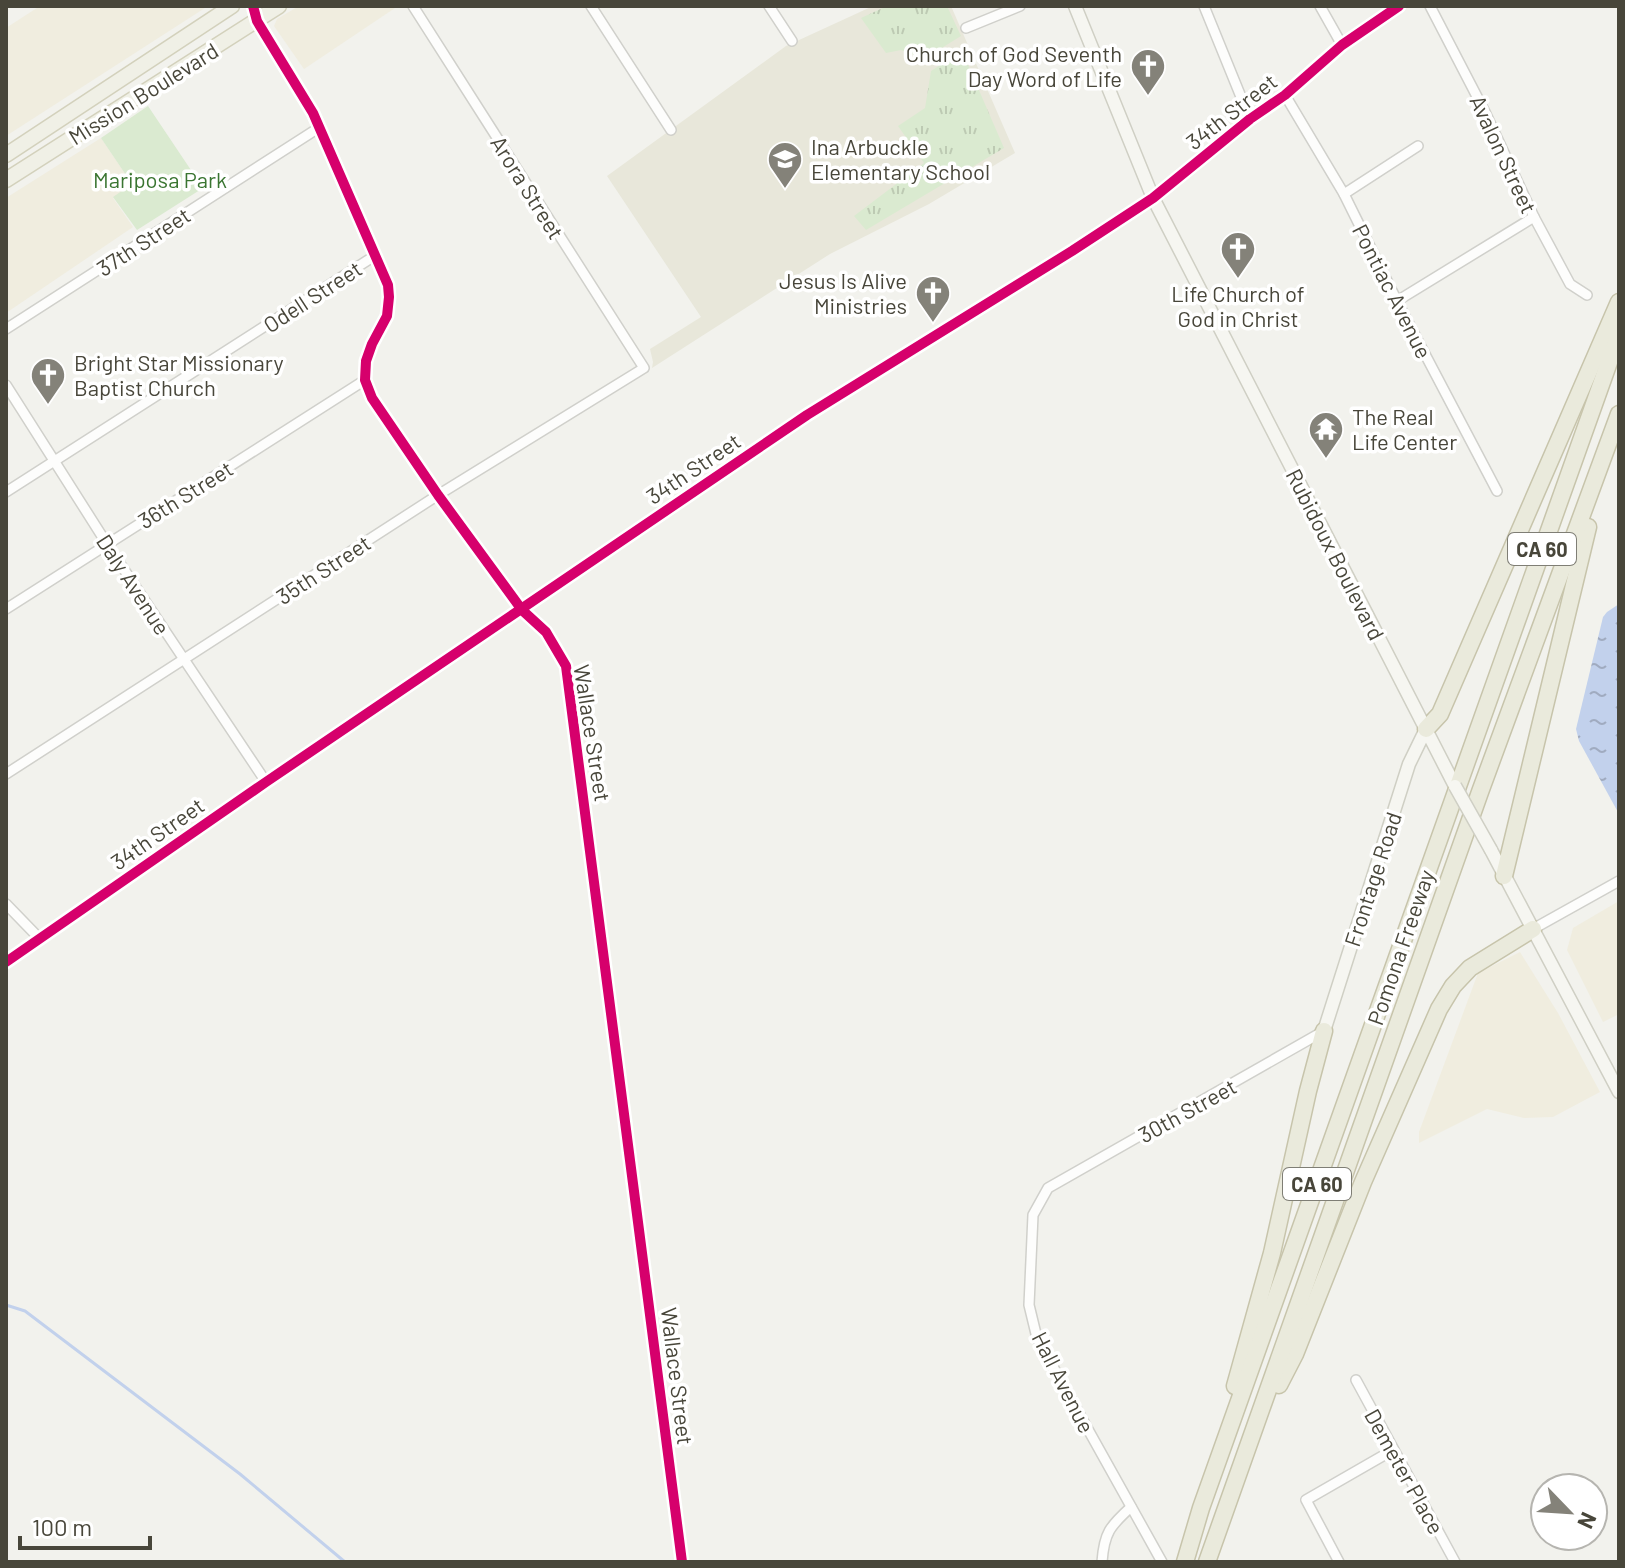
<svg xmlns="http://www.w3.org/2000/svg" width="1625" height="1568" viewBox="0 0 1625 1568" font-family="Barlow,sans-serif">
<defs>
<pattern id="grass-tufts" width="24" height="20" patternUnits="userSpaceOnUse" patternTransform="scale(2)"><rect width="24" height="20" fill="#daead0"/><path d="M3 7l-1-3M5 7V3M7 7l1-3M15 17l-1-3M17 17v-4M19 17l1-3" fill="none" stroke="#bdcab3"/></pattern>
<pattern id="water-ripples" width="26" height="14" patternUnits="userSpaceOnUse" patternTransform="scale(2)"><rect width="26" height="14" fill="#c2d1ec"/><path d="M2 4q2-2 4 0t4 0M15 11q2-2 4 0t4 0" fill="none" stroke="#a0abc0"/></pattern>
</defs>
<rect width="100%" height="100%" fill="#f2f2ed"/>
<g fill="#f0eddf">
<path d="M40,6h168l-202,130v-108z"/>
<path d="M299,6h99l-94,63 -30,-43 3,-7z"/>
<path d="M101,138l31,46 -19,14 20,29 -127,86v-115z"/>
<path d="M1619,901v113l-16,8 -36,-72 6,-22z"/>
<path d="M1520,952l38,61 42,79 -47,25 -29,1 -37,-9 -68,34v-11l59,-159z"/>
</g>
<path fill="#e8e7da" d="M873,6h78l64,147 -86,51 -99,50 -178,114 1,-6 -3,-13 51,-32 -94,-141 179,-130z"/>
<g fill="url(#grass-tufts)">
<path d="M887,6h60l14,30 -37,23 -23,-9 -15,3 -25,-35z"/>
<path d="M962,51l42,97 -138,82 -12,-14 70,-53 -26,-37 27,-18 6,-37z"/>
</g>
<path fill="#daead0" d="M148,106l55,82 -66,42 -24,-33 19,-13 -31,-46z"/>
<path fill="url(#water-ripples)" d="M1619,604v210l-40,-73 -3,-12 27,-112 4,-5z"/>
<g fill="none" stroke-linecap="round" stroke-linejoin="round">
<path stroke="#c2d1ec" stroke-width="3" d="M6,1305l19,6 215,163 105,88"/>
<g stroke="#d0d0cb" stroke-width="12">
<g id="street">
<path d="M253,6l4,15 56,92 75,172 1,12 -2,19 -15,28 -6,17 -1,19 7,18 66,97 84,115 24,22 20,34 116,896"/>
<path d="M591,6l80,124"/>
<path d="M769,6l23,35"/>
<path d="M1204,6l46,113"/>
<path d="M1320,6l22,39"/>
<path d="M1430,6l55,106 49,105 36,67 17,11"/>
<path d="M966,28l54,-22"/>
<path d="M1285,95l59,99 53,107 100,190"/>
<path d="M1344,194l74,-48"/>
<path d="M1397,301l137,-84"/>
<path d="M6,329l314,-202"/>
<path d="M6,385l101,159 159,238"/>
<path d="M6,492l370,-237"/>
<path d="M6,609l359,-229"/>
<path d="M6,774l432,-279 206,-127 -231,-362"/>
<path d="M6,904l33,34"/>
<path d="M1533,929l86,-48"/>
<path d="M6,962l260,-180 541,-367 265,-164 81,-53 97,-79 35,-24 57,-50 57,-39"/>
<path d="M1356,1380l99,182"/>
<path d="M1102,1562c2,-29 8,-36 29,-55"/>
<path d="M1162,1562l-125,-224 -8,-33 4,-90 15,-27 276,-157"/>
<path d="M1339,1562l-33,-62 87,-50"/>
</g>
</g>
<g stroke="#cfcfc4" stroke-width="15">
<g id="secondary">
<path d="M1075,6l78,192 302,588"/>
<path d="M1491,850l128,242"/>
<path d="M1324,1031l85,-267 17,-35"/>
</g>
</g>
<g stroke="#d3d1bc" stroke-width="17">
<g id="primary">
<path d="M6,155l226,-149"/>
<path d="M6,180l273,-174"/>
</g>
</g>
<g stroke="#c7c4ab" stroke-width="19">
<g id="highway">
<path d="M1426,729l14,-15 179,-412"/>
<path d="M1504,876l84,-349"/>
<path d="M1279,1385l16,-31 68,-172 76,-173 14,-23 17,-18 63,-39"/>
<path d="M1235,1386l37,-133 36,-162 16,-60"/>
<path d="M1185,1562l16,-54 418,-1174"/>
<path d="M1207,1562l273,-770 139,-378"/>
</g>
</g>
<use href="#street" stroke="#fdfdfc" stroke-width="9"/>
<use href="#secondary" stroke="#f6f6f1" stroke-width="12"/>
<use href="#primary" stroke="#f0f0e6" stroke-width="14"/>
<use href="#highway" stroke="#eaeadc" stroke-width="16"/>
<g stroke="#cfcfc4" stroke-width="15" stroke-linecap="butt">
<path id="secondary-bridge" d="M1455,786l36,64"/>
</g>
<use href="#secondary-bridge" stroke="#f6f6f1" stroke-width="12"/>
<g stroke="#fff" stroke-width="15">
<g id="cycleway">
<path d="M253,6l4,15 56,92 75,172 1,12 -2,19 -15,28 -6,17 -1,19 7,18 66,97 84,115 24,22 20,34 116,896"/>
<path d="M6,962l260,-180 541,-367 265,-164 81,-53 97,-79 35,-24 57,-50 57,-39"/>
</g>
</g>
<use href="#cycleway" stroke="#d6006c" stroke-width="10"/>
</g>
<defs>
<g id="church-pin" transform="scale(1.8)"><path d="M0 17L-7.5 6A9.5 9.5 0 1 1 7.5 6Z" fill="#848279" stroke="#fff"/><path d="M-1.2-6h2.4v3.5h3.3v2.4h-3.3V6h-2.4V-.1h-3.3v-2.4h3.3Z" fill="#fff"/></g>
<g id="school-pin" transform="scale(1.8)"><path d="M0 17L-7.5 6A9.5 9.5 0 1 1 7.5 6Z" fill="#848279" stroke="#fff"/><path d="M0-5L7-2L0 1L-7-2ZM-4 1L0 2.5L4 1V4Q0 6-4 4Z" fill="#fff"/></g>
<g id="temple-pin" transform="scale(1.8)"><path d="M0 17L-7.5 6A9.5 9.5 0 1 1 7.5 6Z" fill="#848279" stroke="#fff"/><path d="M0-6L5-2H3V0L6.5 2.5H4V6H1.5V3h-3V6H-4V2.5H-6.5L-3 0V-2H-5Z" fill="#fff"/></g>
</defs>
<g fill-rule="evenodd">
<use href="#church-pin" x="1148" y="66"/>
<use href="#school-pin" x="785" y="159"/>
<use href="#church-pin" x="1238" y="249"/>
<use href="#church-pin" x="933" y="293"/>
<use href="#church-pin" x="48" y="375"/>
<use href="#temple-pin" x="1326" y="429"/>
</g>
<g text-anchor="middle" dominant-baseline="central" stroke-width="7" stroke-linejoin="round" paint-order="stroke">
<g fill="#fff" stroke="#7f7e75" stroke-width="2">
<rect x="1508" y="533" width="68" height="32" rx="6"/>
<rect x="1283" y="1168" width="68" height="32" rx="6"/>
</g>
<g font-size="20" font-weight="bold" fill="#48463a">
<text x="1542" y="549">CA 60</text>
<text x="1317" y="1184">CA 60</text>
</g>
<g font-size="22" fill="#48463a" stroke="#fff" text-anchor="start">
<text x="1122" y="53" text-anchor="end">Church of God Seventh<tspan x="1122" dy="25">Day Word of Life</tspan></text>
<text x="811" y="146">Ina Arbuckle<tspan x="811" dy="25">Elementary School</tspan></text>
<text x="907" y="280" text-anchor="end">Jesus Is Alive<tspan x="907" dy="25">Ministries</tspan></text>
<text x="1238" y="293" text-anchor="middle">Life Church of<tspan x="1238" dy="25">God in Christ</tspan></text>
<text x="74" y="362">Bright Star Missionary<tspan x="74" dy="25">Baptist Church</tspan></text>
<text x="1352" y="416">The Real<tspan x="1352" dy="25">Life Center</tspan></text>
</g>
<g font-size="22" fill="#48463a" stroke="#fff">
<text transform="translate(143 93) rotate(-32)">Mission Boulevard</text>
<text transform="translate(1231 111) rotate(-38)">34th Street</text>
<text transform="translate(1504 154) rotate(65)">Avalon Street</text>
<text transform="translate(528 187) rotate(58)">Arora Street</text>
<text transform="translate(143 241) rotate(-33)">37th Street</text>
<text transform="translate(1393 291) rotate(63)">Pontiac Avenue</text>
<text transform="translate(312 296) rotate(-33)">Odell Street</text>
<text transform="translate(693 468) rotate(-34)">34th Street</text>
<text transform="translate(185 494) rotate(-32)">36th Street</text>
<text transform="translate(1336 554) rotate(63)">Rubidoux Boulevard</text>
<text transform="translate(323 569) rotate(-33)">35th Street</text>
<text transform="translate(134 584) rotate(57)">Daly Avenue</text>
<text transform="translate(593 733) rotate(81)">Wallace Street</text>
<text transform="translate(157 833) rotate(-35)">34th Street</text>
<text transform="translate(1372 879) rotate(-72)">Frontage Road</text>
<text transform="translate(1400 947) rotate(-71)">Pomona Freeway</text>
<text transform="translate(1187 1110) rotate(-29)">30th Street</text>
<text transform="translate(678 1376) rotate(83)">Wallace Street</text>
<text transform="translate(1064 1382) rotate(63)">Hall Avenue</text>
<text transform="translate(1405 1471) rotate(61)">Demeter Place</text>
</g>
<g font-size="22" fill="#3a7531" stroke="#fff">
<text x="160" y="179">Mariposa Park</text>
</g>
</g>
<rect width="1625" height="1568" fill="none" stroke="#48463a" stroke-width="16"/>
<g transform="translate(1569 1512) rotate(115)"><circle r="38" fill="#ffffff" stroke="#b6b5b0" stroke-width="2"/>
<path d="M0-6L14 30L0 20L-14 30Z" fill="#848279"/>
<text y="-12" font-size="22" font-weight="bold" text-anchor="middle" fill="#48463a">N</text>
</g>
<path d="M20 1536v12h130v-12" fill="none" stroke="#48463a" stroke-width="4"/>
<text x="32" y="1536" font-size="24" fill="#48463a" stroke="#ffffff" stroke-width="6" paint-order="stroke">100 m</text>
</svg>
